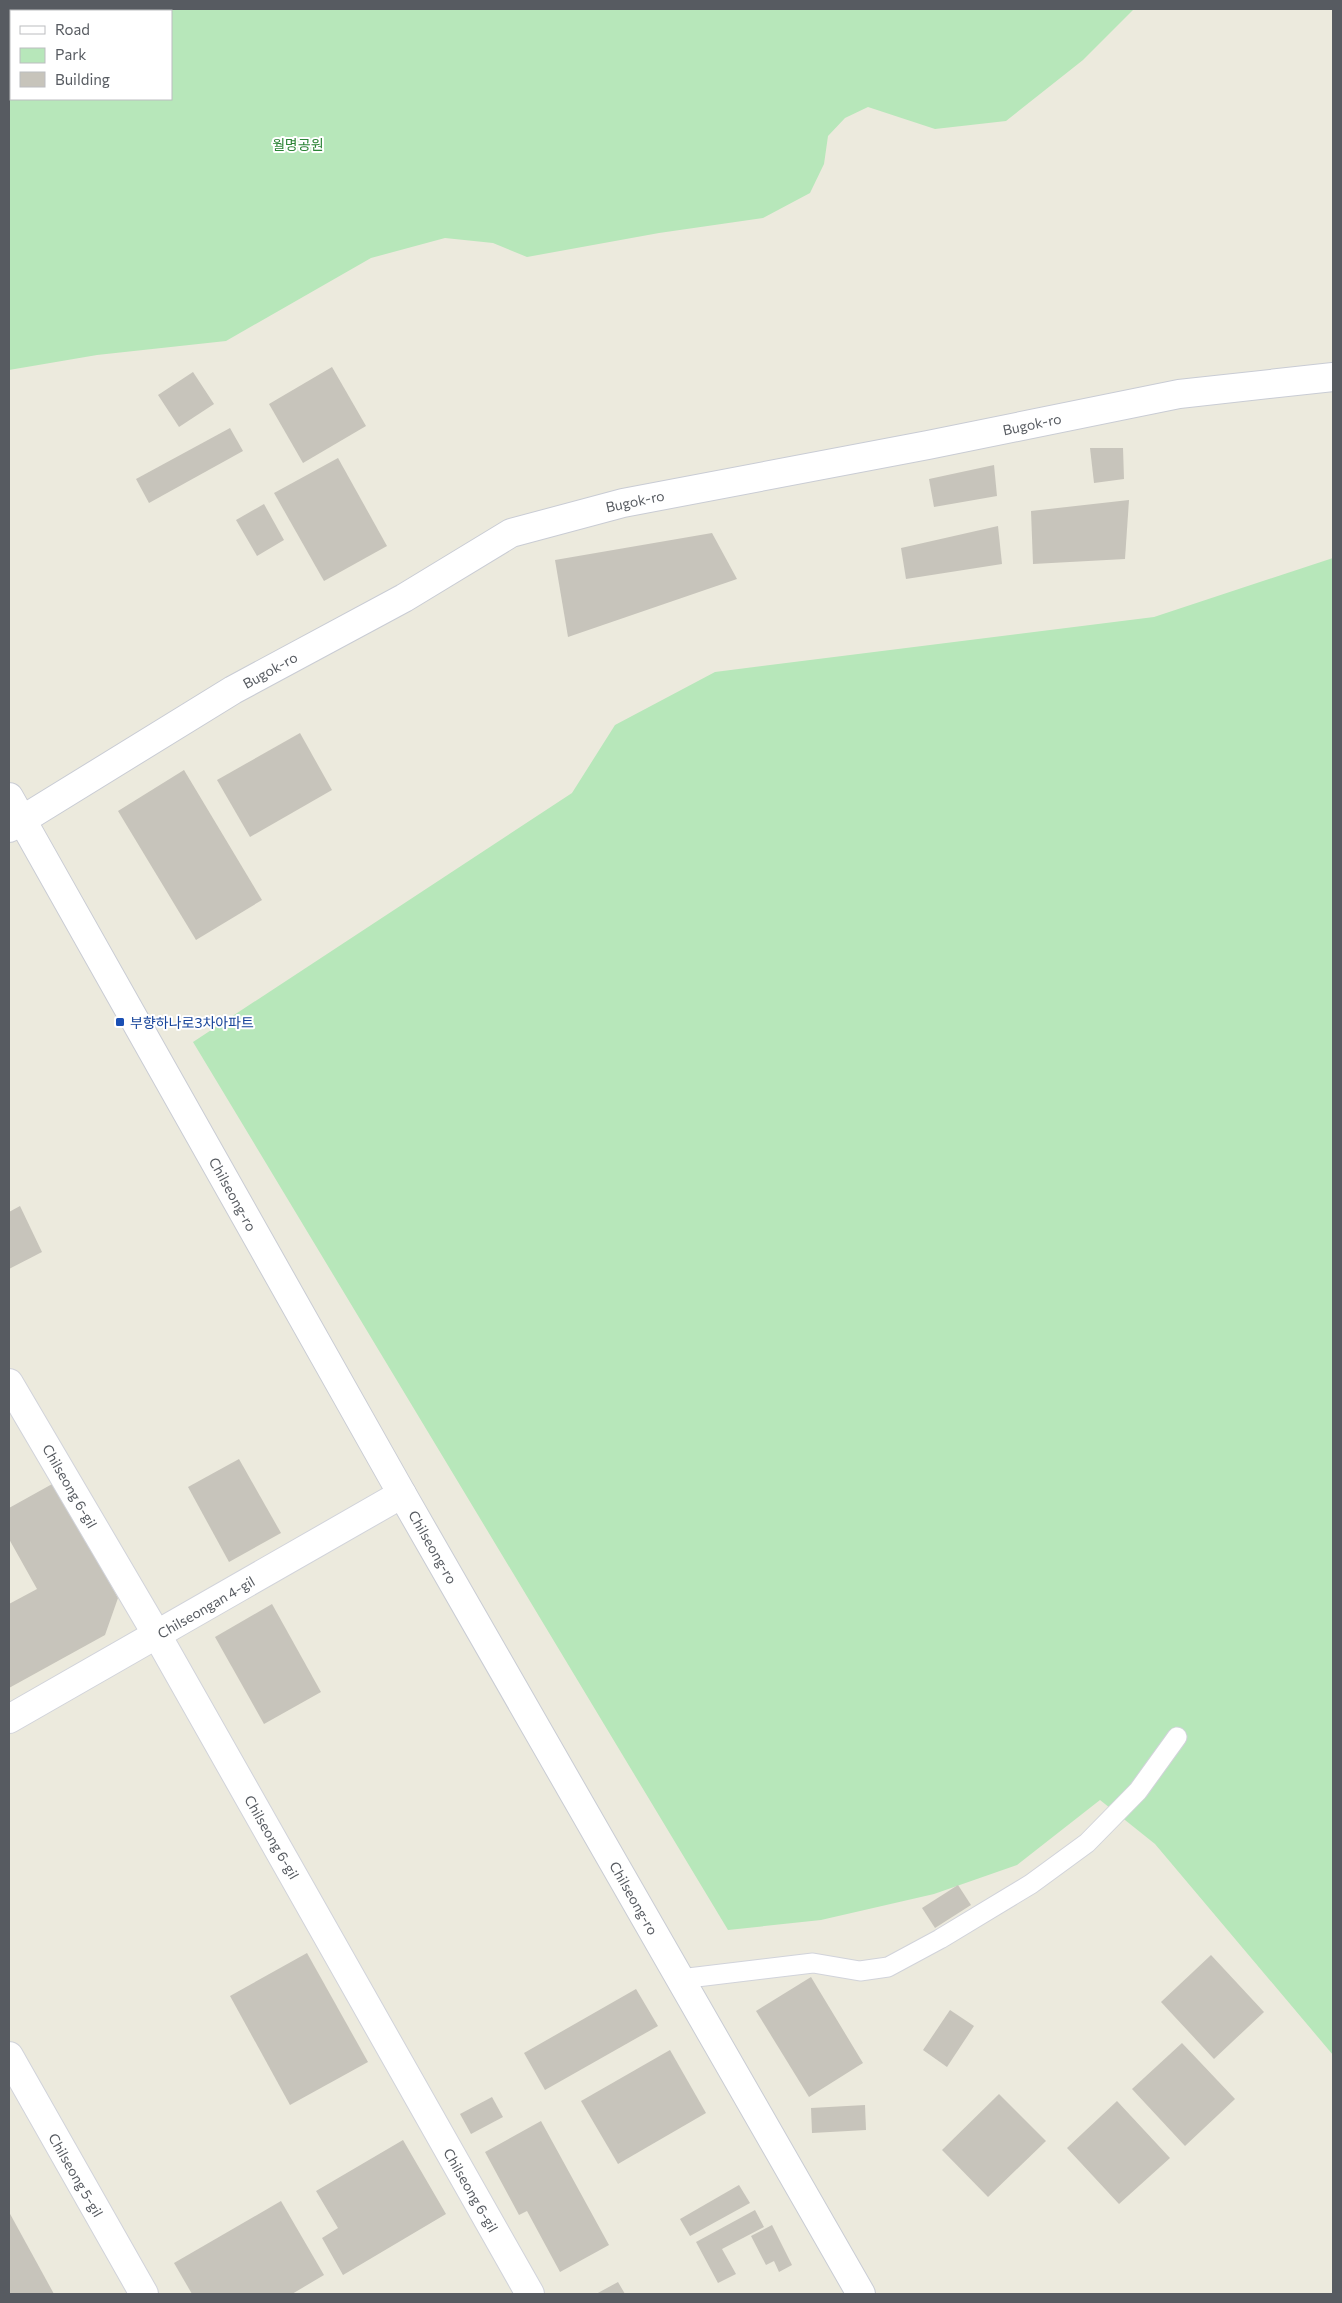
<svg xmlns="http://www.w3.org/2000/svg" width="1342" height="2303" viewBox="0 0 1342 2303" font-family="Commissioner,'Noto Sans KR',sans-serif">
<rect width="100%" height="100%" fill="#eceadd"/>
<g fill="#b7e7ba" fill-rule="evenodd">
<path d="M9,9h1125l-51,51 -77,61 -71,8 -67,-22 -23,11 -17,18 -4,28 -14,29 -47,25 -104,15 -132,24 -34,-14 -48,-5 -74,20 -145,83 -129,14 -88,15zM11,11h160v88h-160z"/>
<path d="M1333,558v1497l-178,-211 -55,-44 -83,65 -83,29 -113,26 -93,10 -535,-888 379,-249 43,-68 100,-53 439,-55z"/>
</g>
<g fill="#c7c4bb">
<path d="M332,367l34,59 -63,37 -34,-59z"/>
<path d="M193,372l21,32 -35,23 -21,-32z"/>
<path d="M230,428l13,23 -94,52 -13,-24z"/>
<path d="M1090,448h33l1,31 -30,4z"/>
<path d="M338,458l49,88 -63,35 -50,-88z"/>
<path d="M994,465l3,31 -63,11 -5,-28z"/>
<path d="M1129,500l-4,59 -92,5 -2,-53z"/>
<path d="M264,504l20,36 -27,16 -21,-36z"/>
<path d="M998,526l4,38 -96,15 -5,-31z"/>
<path d="M712,533l25,46 -169,58 -13,-77z"/>
<path d="M300,733l32,57 -82,47 -33,-57z"/>
<path d="M184,770l78,130 -66,40 -78,-129z"/>
<path d="M20,1206l22,46 -33,17v-57z"/>
<path d="M239,1459l42,74 -52,29 -41,-75z"/>
<path d="M54,1483l64,115 -13,37 -96,53v-84l28,-15 -28,-50v-31z"/>
<path d="M272,1604l49,88 -57,32 -49,-87z"/>
<path d="M958,1885l13,20 -36,23 -13,-20z"/>
<path d="M307,1953l61,109 -78,43 -60,-109z"/>
<path d="M1211,1955l53,57 -50,47 -53,-57z"/>
<path d="M811,1977l52,86 -54,34 -53,-86z"/>
<path d="M636,1989l22,37 -113,64 -21,-37z"/>
<path d="M950,2010l24,16 -27,41 -24,-17z"/>
<path d="M1182,2043l53,56 -50,47 -53,-57z"/>
<path d="M670,2050l36,63 -88,51 -37,-63z"/>
<path d="M999,2094l47,47 -58,56 -46,-47z"/>
<path d="M492,2097l11,20 -32,17 -11,-20z"/>
<path d="M1117,2101l53,57 -51,46 -52,-56z"/>
<path d="M865,2105l1,25 -54,3 -1,-25z"/>
<path d="M541,2121l68,124 -49,27 -33,-61 -8,4 -34,-63z"/>
<path d="M403,2140l43,74 -103,61 -21,-37 16,-10 -22,-37z"/>
<path d="M739,2185l11,18 -60,33 -10,-17z"/>
<path d="M281,2201l43,74 -32,19h-100l-18,-31z"/>
<path d="M755,2210l9,17 -42,22 14,25 -18,9 -22,-41z"/>
<path d="M9,2212l45,82h-45z"/>
<path d="M772,2225l20,40 -13,7 -5,-11 -8,4 -15,-29z"/>
<path d="M618,2282l7,12h-29z"/>
</g>
<g fill="none" stroke-linecap="round" stroke-linejoin="round">
<g stroke="#d1d3da" stroke-width="21">
<path id="lane" d="M680,1979l133,-16 47,8 28,-4 52,-28 91,-55 56,-41 51,-52 39,-54"/>
</g>
<g stroke="#d1d3da" stroke-width="30">
<g id="street">
<path d="M9,1383l148,252 373,659"/>
<path d="M9,1719l393,-225"/>
<path d="M9,2056l135,238"/>
</g>
</g>
<g stroke="#c9ccd4" stroke-width="30">
<g id="secondary">
<path d="M9,797l393,697 459,800"/>
<path d="M9,828l224,-138 171,-92 107,-65 112,-30 305,-58 251,-51 154,-17"/>
</g>
</g>
<use href="#lane" stroke="#fff" stroke-width="19"/>
<use href="#street" stroke="#fff" stroke-width="28"/>
<use href="#secondary" stroke="#fff" stroke-width="28"/>
</g>
<rect fill="#1a4fb4" stroke="#fff" stroke-width="2" x="115" y="1017" width="10" height="10" rx="2.5"/>
<g text-anchor="middle" dominant-baseline="central" stroke-width="4" stroke-linejoin="round" paint-order="stroke">
<g font-size="14" fill="#2c8436" stroke="#fff">
<text x="298" y="144">월명공원</text>
</g>
<g font-size="14" fill="#575b61" stroke="#fff">
<text transform="translate(1032 424) rotate(-12)">Bugok-ro</text>
<text transform="translate(635 501) rotate(-12)">Bugok-ro</text>
<text transform="translate(270 670) rotate(-29)">Bugok-ro</text>
<text transform="translate(233 1194) rotate(61)">Chilseong-ro</text>
<text transform="translate(70 1486) rotate(60)">Chilseong 6-gil</text>
<text transform="translate(433 1547) rotate(60)">Chilseong-ro</text>
<text transform="translate(206 1607) rotate(-30)">Chilseongan 4-gil</text>
<text transform="translate(272 1837) rotate(60)">Chilseong 6-gil</text>
<text transform="translate(634 1898) rotate(60)">Chilseong-ro</text>
<text transform="translate(76 2175) rotate(60)">Chilseong 5-gil</text>
<text transform="translate(471 2190) rotate(60)">Chilseong 6-gil</text>
</g>
<g font-size="14" fill="#164399" stroke="#fff" text-anchor="start">
<text x="130" y="1022">부향하나로3차아파트</text>
</g>
</g>
<rect width="1342" height="2303" fill="none" stroke="#575b61" stroke-width="20"/>
<rect x="10" y="10" width="162" height="90" fill="#ffffff" stroke="#bcbdc0"/>
<rect x="20" y="26" width="25" height="8" fill="#ffffff" stroke="#bcbdc0"/>
<text x="55" y="35" font-size="15" fill="#575b61">Road</text>
<rect x="20" y="48" width="25" height="15" fill="#b7e7ba" stroke="#bcbdc0"/>
<text x="55" y="60" font-size="15" fill="#575b61">Park</text>
<rect x="20" y="72" width="25" height="15" fill="#c7c4bb" stroke="#bcbdc0"/>
<text x="55" y="85" font-size="15" fill="#575b61">Building</text>
</svg>
